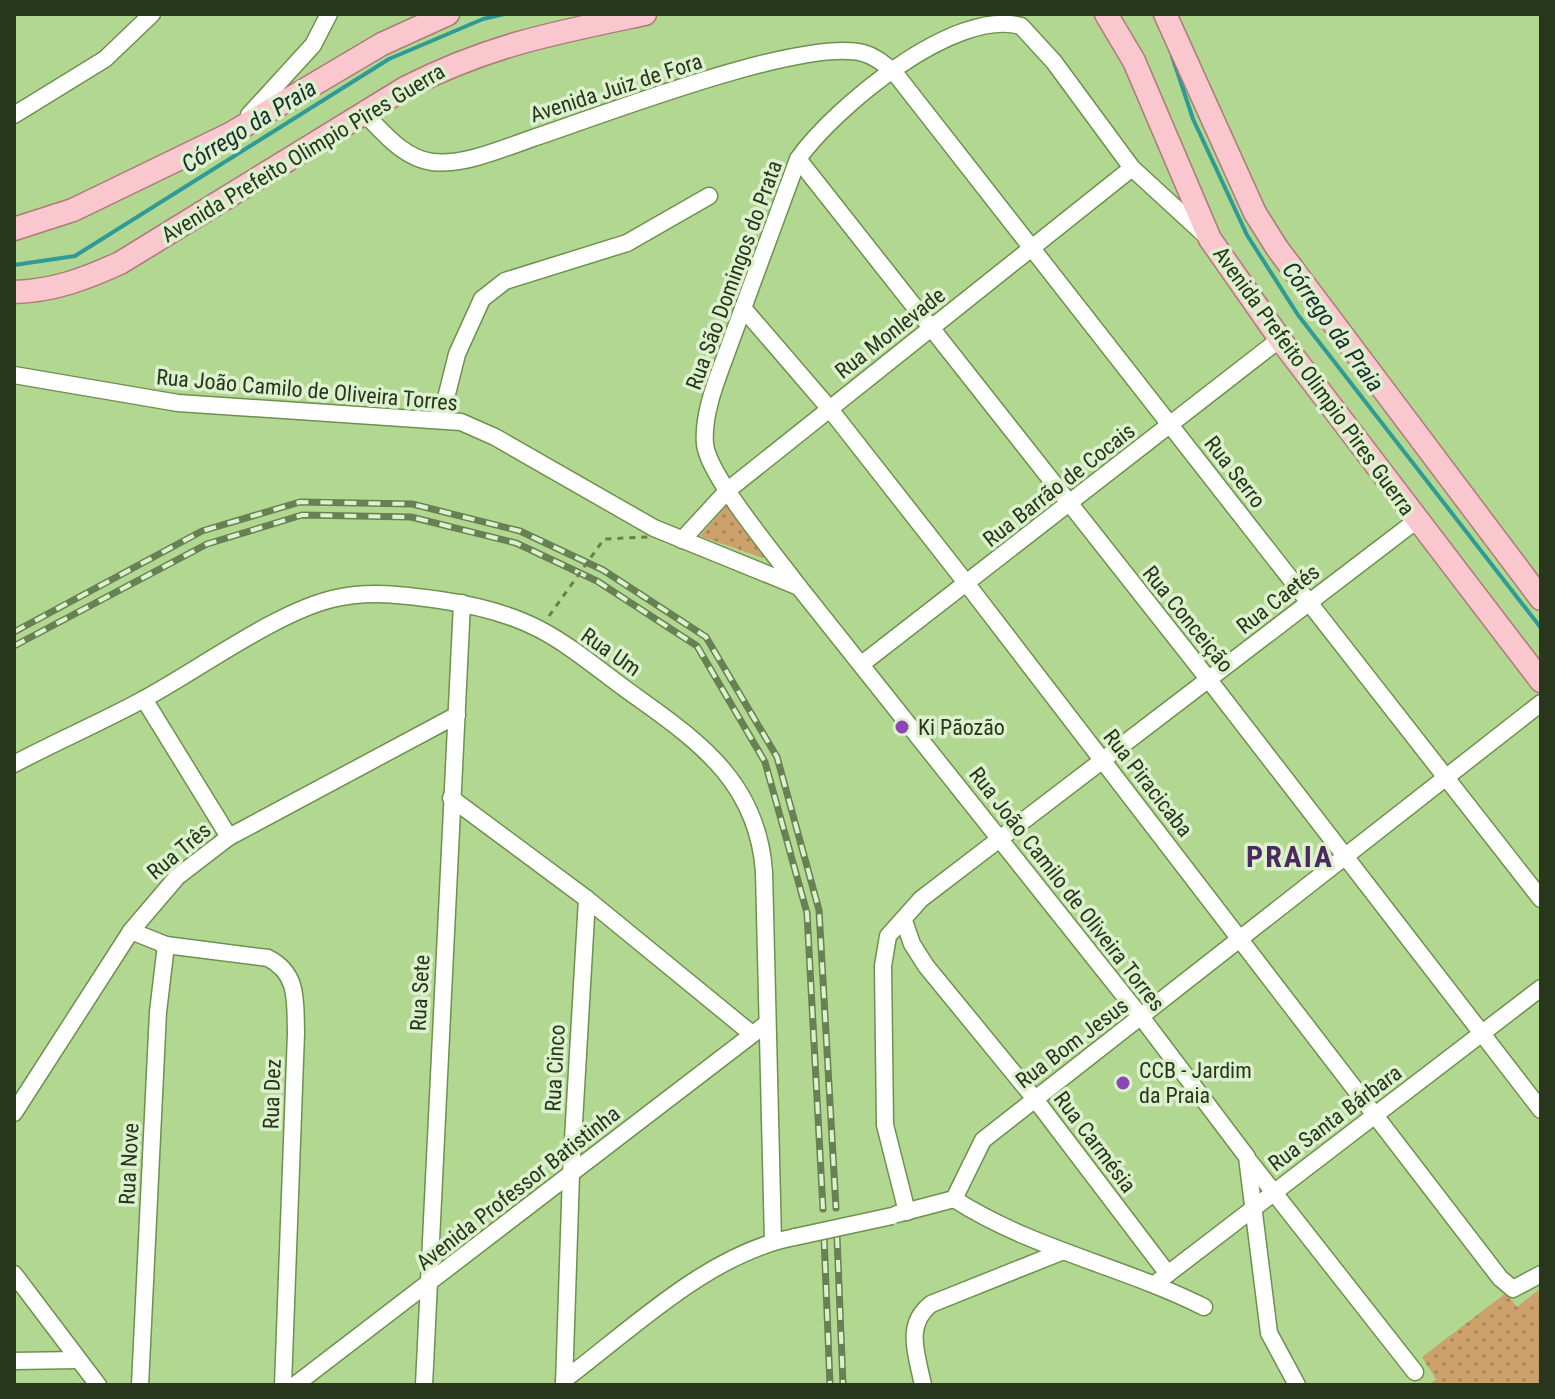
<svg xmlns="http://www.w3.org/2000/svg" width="1555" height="1399" viewBox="0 0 1555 1399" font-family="'Roboto Condensed',sans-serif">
<defs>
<pattern id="green-dots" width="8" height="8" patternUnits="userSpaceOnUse" patternTransform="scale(2)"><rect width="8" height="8" fill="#cda16c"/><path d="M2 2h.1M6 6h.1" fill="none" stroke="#a68458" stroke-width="1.8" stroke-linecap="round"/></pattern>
</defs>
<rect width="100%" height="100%" fill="#b1d791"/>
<g fill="url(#green-dots)">
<path d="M730,501l36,51 -3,6 -63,-22z"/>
<path d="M1541,1288v97h-112l7,-6 -14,-22 84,-64 11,14z"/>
</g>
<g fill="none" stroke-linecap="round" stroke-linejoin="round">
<g stroke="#309a96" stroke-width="4">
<path d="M1172,56l21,63 54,116 51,80 243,313"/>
<path d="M14,265l61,-9 314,-197 94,-40 21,-5"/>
</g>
<g stroke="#6e914e" stroke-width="19">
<g id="minor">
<path d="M364,113c19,19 39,45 68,49 31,4 72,-14 101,-24 67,-22 269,-101 330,-85 12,3 21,11 31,19l647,827"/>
<path d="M14,115l91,-56 47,-45"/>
<path d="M249,115l64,-70 16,-31"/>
<path d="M798,159l411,521 332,430"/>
<path d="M743,308l86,100 138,176 533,694 13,11 28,-15"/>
<path d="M14,375l164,28 283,19 34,15 159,91 145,59 343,431 105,139 22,176 28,52"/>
<path d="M441,418l16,-64 25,-55 23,-18 122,-38 82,-47"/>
<path d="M682,540l46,-50 404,-322"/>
<path d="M799,587c-21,-29 -91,-111 -94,-143 -3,-34 16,-74 27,-106 22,-60 44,-119 66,-179 36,-51 157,-152 223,-133l33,36 78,106 73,67"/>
<path d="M863,663l417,-324"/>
<path d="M144,699l85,138"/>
<path d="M14,764c43,-23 88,-42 130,-65 54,-29 131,-86 188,-100 36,-9 72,-4 108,1 34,5 68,13 99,29 35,18 67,47 99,69 66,47 120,88 126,174l9,369"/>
<path d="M451,798l136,101 165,135"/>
<path d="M904,921l8,23 14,22 109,133 133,175"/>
<path d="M131,931l35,14 102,13c31,16 27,43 28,75l-13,352"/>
<path d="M14,1113l117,-182 46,-54 52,-40 228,-122"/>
<path d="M1250,1162l165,210"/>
<path d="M954,1199l29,-59 558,-437"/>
<path d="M954,1199c78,50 168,67 250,108"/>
<path d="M907,1212l-22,-87 -2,-159 5,-30 33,-37 496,-379"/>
<path d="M897,1214l57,-15"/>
<path d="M14,1274l84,111"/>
<path d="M1156,1283l385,-295"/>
<path d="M14,1361l64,-1"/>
<path d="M564,1380c68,-51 145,-127 231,-143"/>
<path d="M140,1385l18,-373 8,-67"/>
<path d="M295,1385l471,-361"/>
<path d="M424,1385l38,-782"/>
<path d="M564,1385l7,-211 16,-275"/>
<path d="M923,1385c-6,-30 -19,-60 8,-81l130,-52"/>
</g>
</g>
<g stroke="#ad7c79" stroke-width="25">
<g id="major">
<path d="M1106,14l28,47 76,178 70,100 261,342"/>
<path d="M1165,14l90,199 22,35 264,351"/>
<path d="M14,229l59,-19 157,-76 152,-90 66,-30"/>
<path d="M14,292c39,-1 71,-13 106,-29l285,-175c84,-43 149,-55 240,-74"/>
</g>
</g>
<use href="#minor" stroke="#fff" stroke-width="16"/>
<use href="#major" stroke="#f9c7cd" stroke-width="22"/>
<g stroke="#688152" stroke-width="7">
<g id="rail">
<path d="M14,632l188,-101 98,-29 112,2 108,27 83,39 103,67 71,120 42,153 17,298"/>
<path d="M14,646l193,-102 95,-29 109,2 105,26 81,38 100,65 68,116 42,151 16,296"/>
<path d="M837,1236l6,149"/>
<path d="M824,1237l6,148"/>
</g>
</g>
<use href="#rail" stroke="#ddf1ce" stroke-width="4" stroke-dasharray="12" stroke-linecap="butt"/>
<g stroke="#6e914e" stroke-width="19" stroke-linecap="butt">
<path id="minor-bridge" d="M795,1237l97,-21"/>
</g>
<path stroke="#667f51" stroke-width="3" stroke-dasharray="6 6" stroke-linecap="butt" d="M549,616l55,-77 44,-2"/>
<use href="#minor-bridge" stroke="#fff" stroke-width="16"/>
</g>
<g fill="#8e44b7" stroke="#ddf1ce" stroke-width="3">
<circle cx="902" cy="727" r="8"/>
<circle cx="1123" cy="1083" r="8"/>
</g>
<g text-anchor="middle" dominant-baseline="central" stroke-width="7" stroke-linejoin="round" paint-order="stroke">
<g font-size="22" fill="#28361b" stroke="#ddf1ce">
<text transform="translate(616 88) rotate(-18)">Avenida Juiz de Fora</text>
<text transform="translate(303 153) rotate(-31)">Avenida Prefeito Olimpio Pires Guerra</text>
<text transform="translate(734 275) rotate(-70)">Rua São Domingos do Prata</text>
<text transform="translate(890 333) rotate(-38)">Rua Monlevade</text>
<text transform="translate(1314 381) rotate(54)">Avenida Prefeito Olimpio Pires Guerra</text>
<text transform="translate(307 390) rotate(5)">Rua João Camilo de Oliveira Torres</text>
<text transform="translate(1235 472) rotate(52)">Rua Serro</text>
<text transform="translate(1059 485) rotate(-38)">Rua Barrão de Cocais</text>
<text transform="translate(1278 599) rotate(-38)">Rua Caetés</text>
<text transform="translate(1188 619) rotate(51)">Rua Conceição</text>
<text transform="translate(611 652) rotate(35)">Rua Um</text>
<text transform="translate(1148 783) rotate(52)">Rua Piracicaba</text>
<text transform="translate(179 851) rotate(-40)">Rua Três</text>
<text transform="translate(1067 889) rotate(52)">Rua João Camilo de Oliveira Torres</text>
<text transform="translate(420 993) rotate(-87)">Rua Sete</text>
<text transform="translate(1072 1043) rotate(-37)">Rua Bom Jesus</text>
<text transform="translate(555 1068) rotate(-87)">Rua Cinco</text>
<text transform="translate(272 1094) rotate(-88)">Rua Dez</text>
<text transform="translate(1335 1118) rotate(-37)">Rua Santa Bárbara</text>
<text transform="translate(1095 1142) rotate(53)">Rua Carmésia</text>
<text transform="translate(129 1164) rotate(-87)">Rua Nove</text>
<text transform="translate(518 1188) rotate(-38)">Avenida Professor Batistinha</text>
</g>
<g font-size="22" fill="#28361b" stroke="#ddf1ce" text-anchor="start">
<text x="918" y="727">Ki Pãozão</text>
<text x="1139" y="1070">CCB - Jardim<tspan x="1139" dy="25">da Praia</tspan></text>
</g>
<g font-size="24" font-style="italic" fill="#19302f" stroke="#ddf1ce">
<text transform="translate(249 126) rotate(-32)">Córrego da Praia</text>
<text transform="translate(1333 327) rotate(54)">Córrego da Praia</text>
</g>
<g font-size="30" font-weight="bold" letter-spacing="2" fill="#4c2961" stroke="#ddf1ce">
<text x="1290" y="856">PRAIA</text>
</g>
</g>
<rect width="1555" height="1399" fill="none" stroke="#28361b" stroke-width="32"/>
</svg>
